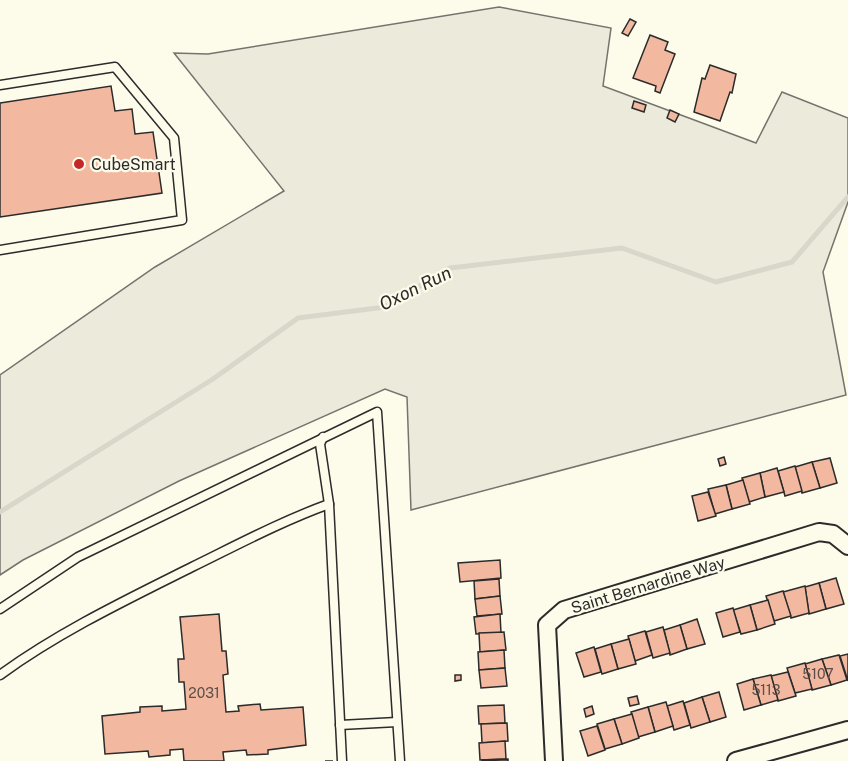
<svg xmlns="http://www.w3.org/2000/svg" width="848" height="761" viewBox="0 0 848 761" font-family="'Public Sans',sans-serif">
<rect width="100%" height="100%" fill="#fdfbea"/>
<path fill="#ecebdb" stroke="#74746e" stroke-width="1.5" d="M499,7l112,21 -8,58 153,57 26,-51 66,26v84l-25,70 23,123 -435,115 -4,-113 -22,-8 -206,92 -156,79 -23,15v-200l155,-108 129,-76 -110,-138 34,1z"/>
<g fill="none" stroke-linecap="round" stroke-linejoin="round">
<path stroke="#d8d7c9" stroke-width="5" d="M0,512l213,-133 85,-61 87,-11 65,-39 172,-20 94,34 76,-20 56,-65"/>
</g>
<g fill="#f2b8a0" stroke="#2b2b2b" stroke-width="1.5">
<path d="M630,19l6,3 -8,14 -6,-3z"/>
<path d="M650,35l18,7 -3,8 10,4 -15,39 -5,-2 1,-5 -23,-8z"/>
<path d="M710,65l26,9 -4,19 -2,-1 -10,29 -26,-9 8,-34 3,1z"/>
<path d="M111,86l4,25 17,-2 3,25 18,-2 9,61 -162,24v-114z"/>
<path d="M634,101l12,4 -2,7 -12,-4z"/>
<path d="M670,110l9,4 -4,8 -8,-4z"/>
<path d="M724,457l2,7 -6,2 -2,-7z"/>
<path d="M830,458l7,25 -17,5 -8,-26z"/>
<path d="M812,462l8,26 -18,5 -7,-26z"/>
<path d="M795,466l7,25 -17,5 -7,-25z"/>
<path d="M777,468l7,24 -19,5 -5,-24z"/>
<path d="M760,473l5,24 -16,5 -7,-24z"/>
<path d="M743,480l7,24 -18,5 -6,-24z"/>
<path d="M726,485l6,24 -17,5 -7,-25z"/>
<path d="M708,492l8,24 -18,5 -6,-25z"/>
<path d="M500,560l1,18 -41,4 -2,-19z"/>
<path d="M836,578l8,26 -18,5 -7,-26z"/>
<path d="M499,579l1,17 -25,3 -1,-18z"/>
<path d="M819,583l7,26 -17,5 -4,-27z"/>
<path d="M805,586l4,27 -18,5 -8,-26z"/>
<path d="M783,591l8,25 -17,5 -8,-25z"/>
<path d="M500,596l2,18 -25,2 -2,-17z"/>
<path d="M768,600l7,24 -18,6 -7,-25z"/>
<path d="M750,605l7,25 -16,4 -8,-24z"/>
<path d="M733,608l7,24 -17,5 -7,-24z"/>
<path d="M219,614l3,37h4l2,23 -5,1 3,37 13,-1 -1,-5 22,-2 1,6 42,-3 3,38 -38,5v4l-21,1 -1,-5 -23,2 1,9h-40l-1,-12 -13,1v5l-21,2 -1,-6 -43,3 -3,-38 38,-4v-5l22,-1v5l24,-2 -2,-27h-5l-1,-23h6l-4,-42z"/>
<path d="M500,614l1,19 -25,1 -2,-17z"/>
<path d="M697,619l8,25 -18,5 -7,-24z"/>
<path d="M680,625l7,24 -17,6 -6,-25z"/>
<path d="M663,627l7,26 -17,5 -7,-26z"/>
<path d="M645,631l7,24 -17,6 -7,-25z"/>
<path d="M504,632l2,18 -26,2 -1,-19z"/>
<path d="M629,639l7,25 -18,5 -7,-25z"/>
<path d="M611,644l7,25 -16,5 -7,-25z"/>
<path d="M594,647l7,25 -17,5 -8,-24z"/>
<path d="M504,650l1,18 -26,2 -1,-18z"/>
<path d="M848,654v27l-8,-25z"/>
<path d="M839,655l8,25 -16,5 -9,-26z"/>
<path d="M822,659l9,26 -19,5 -7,-26z"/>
<path d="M805,663l7,26 -17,4 -8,-25z"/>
<path d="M505,668l2,18 -26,2 -2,-18z"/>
<path d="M788,672l8,24 -18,5 -7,-25z"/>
<path d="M455,675h6v5l-6,1z"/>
<path d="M771,675l7,25 -17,5 -8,-26z"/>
<path d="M753,679l8,26 -17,5 -7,-26z"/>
<path d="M719,692l7,25 -16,5 -8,-25z"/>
<path d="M637,696l2,8 -9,2 -2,-8z"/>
<path d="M702,697l8,25 -19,6 -7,-25z"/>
<path d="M683,701l7,24 -16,5 -7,-24z"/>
<path d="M666,702l7,24 -18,6 -7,-25z"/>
<path d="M504,705l1,18 -26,1 -1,-18z"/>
<path d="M592,706l2,8 -8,3 -2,-8z"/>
<path d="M648,707l7,25 -17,5 -7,-25z"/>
<path d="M632,714l7,24 -17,6 -8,-25z"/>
<path d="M614,719l8,25 -17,5 -8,-25z"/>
<path d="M507,723l1,18 -26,2 -1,-19z"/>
<path d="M597,726l8,24 -17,6 -8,-25z"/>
<path d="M505,741l1,18 -26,1 -1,-17z"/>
<path d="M508,759v2h-26v-1z"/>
</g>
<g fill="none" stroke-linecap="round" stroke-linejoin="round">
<g stroke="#2b2b2b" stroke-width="11">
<g id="lane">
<path d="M0,85l115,-18 59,71 8,82 -182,30"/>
<path d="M323,437l-3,7 9,60 13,257"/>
<path d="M0,609l78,-52 299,-145 23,349"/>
<path d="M0,675c59,-43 126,-75 192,-108 45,-22 90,-46 137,-63"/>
<path d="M340,725l57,-3"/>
</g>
</g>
<g stroke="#2b2b2b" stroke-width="20">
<g id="street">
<path d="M554,761l-7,-136 17,-15 255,-78 14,2 15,12"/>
<path d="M736,761l112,-31"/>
</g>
</g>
<use href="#lane" stroke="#fdfbea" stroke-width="8"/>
<use href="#street" stroke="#fdfbea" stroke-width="16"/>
<path stroke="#2b2b2b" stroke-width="1.5" stroke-dasharray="8 3" stroke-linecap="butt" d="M325,761h10"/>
</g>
<circle fill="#c62828" stroke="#fdfbea" stroke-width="2" cx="79" cy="164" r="6"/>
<g text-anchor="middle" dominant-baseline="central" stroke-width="4.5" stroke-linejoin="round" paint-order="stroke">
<g font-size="14" fill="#5d4e48">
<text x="818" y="674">5107</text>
<text x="766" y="690">5113</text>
<text x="204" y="693">2031</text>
</g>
<g font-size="16" fill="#2b2b2b" stroke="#fdfbea" text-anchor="start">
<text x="91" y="164">CubeSmart</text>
</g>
<g font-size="16" fill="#2b2b2b" stroke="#fdfbea">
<text transform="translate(648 585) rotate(-17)">Saint Bernardine Way</text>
</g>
<g font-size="18" font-style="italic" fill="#2b2b2b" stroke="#fdfbea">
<text transform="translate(415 288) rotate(-26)">Oxon Run</text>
</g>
</g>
</svg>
